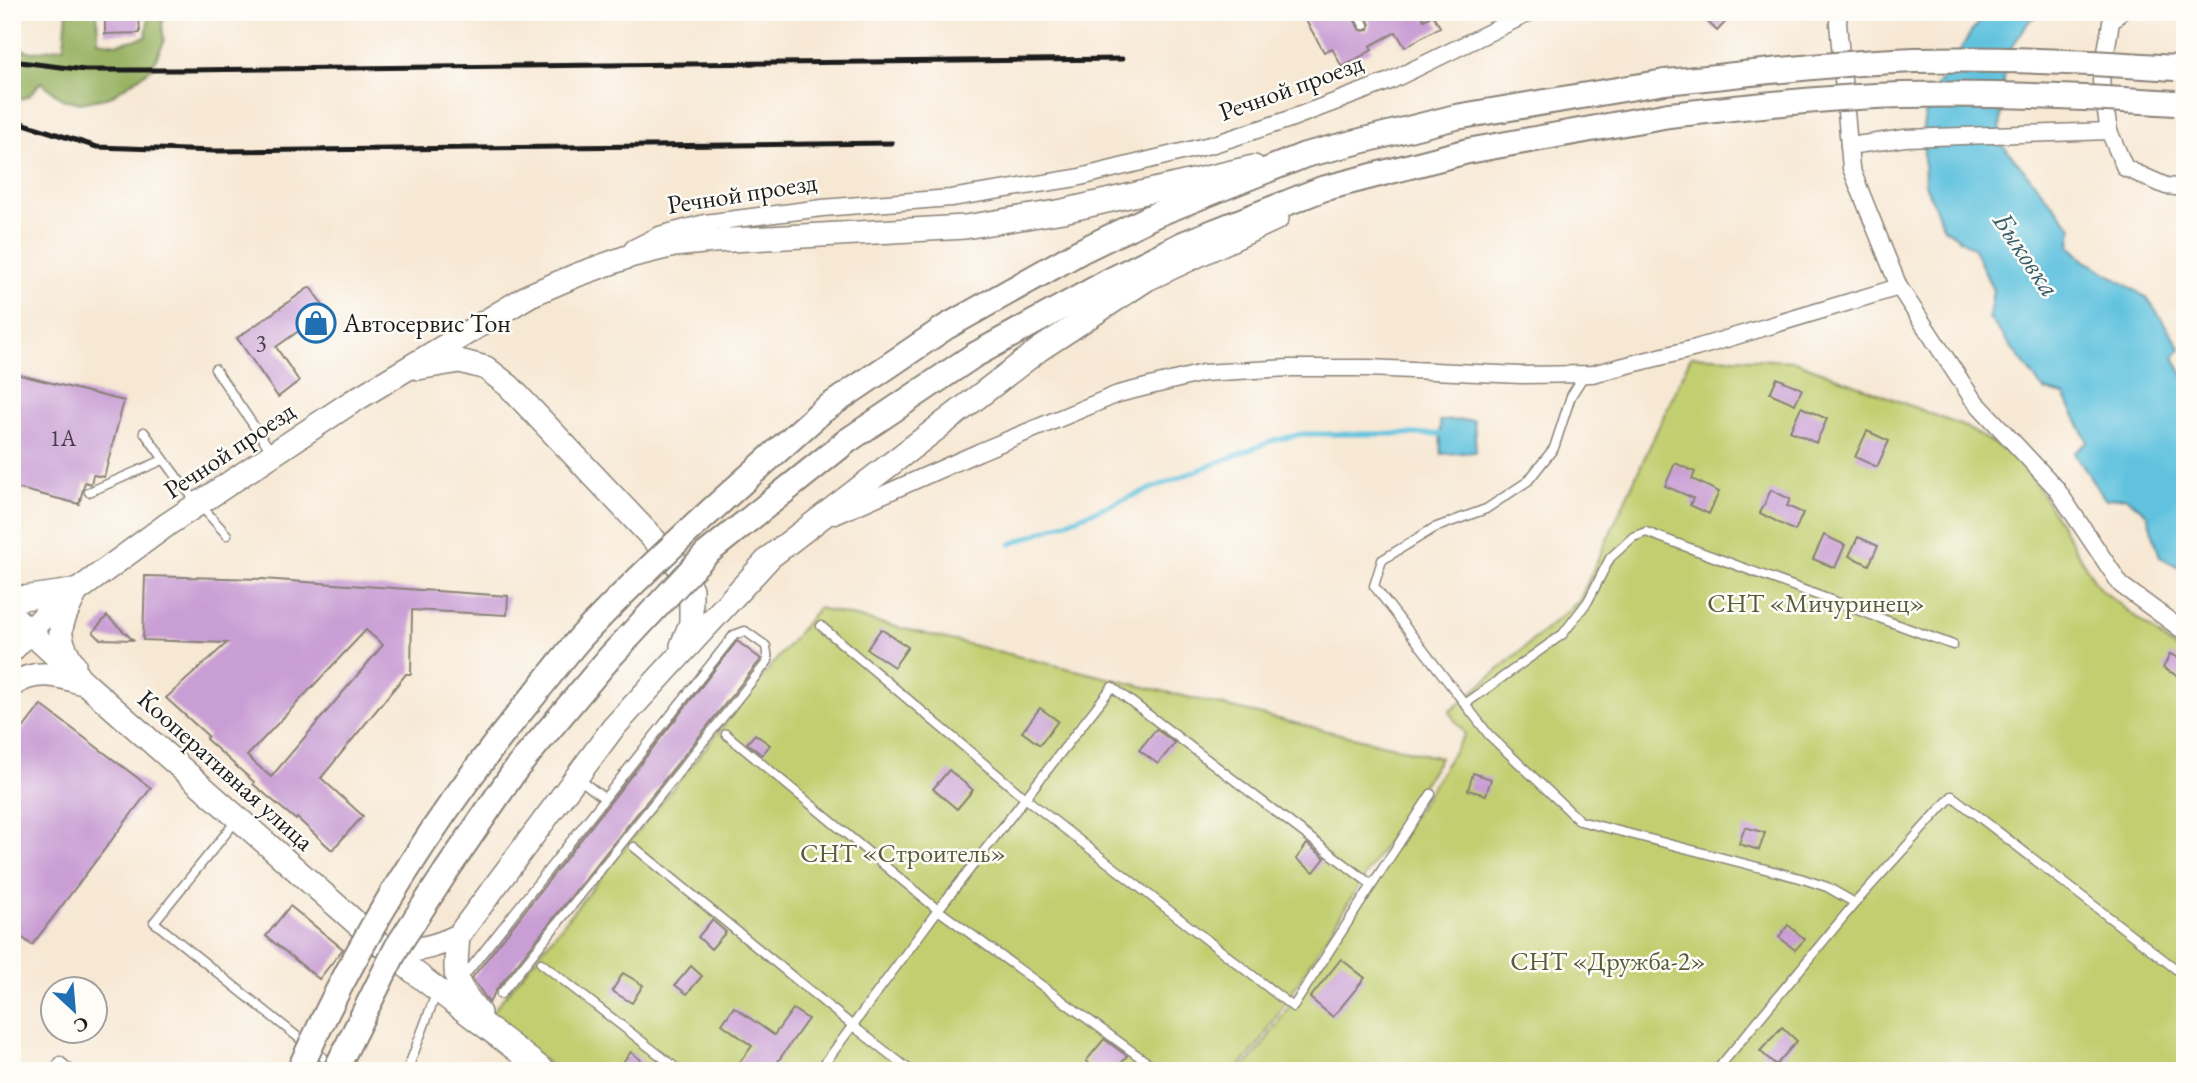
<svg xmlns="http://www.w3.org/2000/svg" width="2197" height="1083" viewBox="0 0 2197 1083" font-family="'EB Garamond',serif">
<rect width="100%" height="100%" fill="#fdfcf7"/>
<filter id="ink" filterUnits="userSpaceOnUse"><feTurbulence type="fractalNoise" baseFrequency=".0143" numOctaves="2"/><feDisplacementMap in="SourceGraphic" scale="14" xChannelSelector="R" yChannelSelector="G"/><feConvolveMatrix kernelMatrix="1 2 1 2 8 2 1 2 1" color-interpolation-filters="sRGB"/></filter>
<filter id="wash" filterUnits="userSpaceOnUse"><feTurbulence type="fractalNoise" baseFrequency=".00686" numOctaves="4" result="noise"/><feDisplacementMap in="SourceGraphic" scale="28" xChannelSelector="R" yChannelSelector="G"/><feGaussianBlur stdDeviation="1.57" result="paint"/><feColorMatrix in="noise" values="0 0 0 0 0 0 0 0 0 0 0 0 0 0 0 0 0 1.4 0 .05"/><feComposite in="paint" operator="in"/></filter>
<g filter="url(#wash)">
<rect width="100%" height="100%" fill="#f7e8d4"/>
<g fill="#c2cf71" stroke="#6f7646" stroke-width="2">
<path d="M1691,356l104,5 170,66 57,34 77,127 86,68v415h-944l21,-25 94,-139 109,-173 -16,-22 130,-111z"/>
<path d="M818,608l622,150 -181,286 -23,27h-678l-70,-54z"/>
</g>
<path fill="#99b263" stroke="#5a6740" stroke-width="2" d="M67,12h30l1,29 19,3 29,-7 3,-25 20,1 -7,10 2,19 -13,27 -41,28 -29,6 -19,-4 -21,-17 -12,14 -8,3 -9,-8v-44l21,5 31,-5z"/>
<g fill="#60c2de" stroke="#3e6f7d" stroke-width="2">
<path d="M1989,12h57l-16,8 -23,34 -6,51 -1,37 72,85 -2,19 15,15 14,7 48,30 34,50 -7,9 11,22v191l-25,-13 -13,-43 -21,-17 -21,2 -31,-46 14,-11 -24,-47 -20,-5 -55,-72 4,-28 -19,-41 -30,-21 -19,-44 -2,-58 6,-29 18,-25 24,-40z"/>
<path d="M1474,420l2,32 -35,2 -1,-33z"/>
</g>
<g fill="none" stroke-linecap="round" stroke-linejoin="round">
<path stroke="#60c2de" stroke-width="5" d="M1011,544l261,-103 30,-7h138"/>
</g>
<g id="blocks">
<g fill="#c99ed4" fill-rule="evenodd">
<path d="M105,12h34l1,21 -35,1z"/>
<path d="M1301,12h50l8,17 5,2 5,-2 1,-4 -5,-13h55l4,8 9,-5 7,12 -35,20 -9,-15 -26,14 2,4 -30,17 -10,-19 -8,4z"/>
<path d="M1713,12h22l-18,19 -11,-11z"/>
<path d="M310,287l17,24 -51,36 23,34 -21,16 -41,-59z"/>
<path d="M12,373l112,28 -20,76 -11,-2 -2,9 -6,-2 -6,22 -67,-17z"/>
<path d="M1777,378l25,11 -7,15 -25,-11z"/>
<path d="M1801,407l26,12 -11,24 -26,-12z"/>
<path d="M1867,431l22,10 -12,26 -22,-10z"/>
<path d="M1675,463l20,9 -3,7 27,13 -10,22 -19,-9 3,-7 -28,-12z"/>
<path d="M1771,490l19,9 -3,7 16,7 -8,18 -35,-18z"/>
<path d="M1824,535l21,10 -10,23 -22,-9z"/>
<path d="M1858,537l20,9 -9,19 -20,-9z"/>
<path d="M145,576l117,3 246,17 -1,19 -95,-5 -1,64h-5l-85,104 42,38 -31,34 -35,-32 -1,2 -43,-36 1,-2 -48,-43 2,-3 -42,-38 61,-55 -84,-3zM366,630l17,15 -112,132 -24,-21z"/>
<path d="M107,616l26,24 -33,-1 -7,-7z"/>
<path d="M881,629l27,18 -14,20 -27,-18z"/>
<path d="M737,641l24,18 -265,331 -7,13 -17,-25z"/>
<path d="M2170,654l15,7v19l-22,-12z"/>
<path d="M41,705l110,83 -119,157 -20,-15v-187z"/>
<path d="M1040,708l18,13 -18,24 -18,-13z"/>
<path d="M1156,729l19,14 -17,21 -19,-14z"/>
<path d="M755,734l15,11 -8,10 -15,-12z"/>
<path d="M949,770l24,20 -16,19 -24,-20z"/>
<path d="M1473,773l18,6 -5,16 -18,-5z"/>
<path d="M1745,827l20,6 -6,17 -20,-6z"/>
<path d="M1307,844l18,14 -11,14 -18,-13z"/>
<path d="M290,906l53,43 -24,30 -53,-43z"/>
<path d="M712,920l14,12 -15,17 -13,-12z"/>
<path d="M1788,925l17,14 -10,11 -16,-13z"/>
<path d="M1341,959l24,19 -32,39 -23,-19z"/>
<path d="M691,966l11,10 -15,18 -12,-9z"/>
<path d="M623,973l20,12 -11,18 -20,-12z"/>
<path d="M734,1007l40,28 19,-26 15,10 -37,52h-22l-10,-8 13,-17 -30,-22z"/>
<path d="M1782,1027l15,14 -21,24 -16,-14z"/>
<path d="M1104,1039l23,17 -12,15h-17l-12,-10z"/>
<path d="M631,1052l24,19h-39z"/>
</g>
</g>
</g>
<g filter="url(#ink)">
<use href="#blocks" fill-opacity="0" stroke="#8a8278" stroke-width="2"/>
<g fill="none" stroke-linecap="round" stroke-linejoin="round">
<g stroke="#8a8278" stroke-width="11">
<g id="lane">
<path d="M1357,12l7,13"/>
<path d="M215,369l56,82"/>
<path d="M1585,374l-14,22 -17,52 -26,33 -42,28 -52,19 -52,32 -8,26 115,149 91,86 220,57 27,9 28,16 97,-107 233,180"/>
<path d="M144,432l40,55 43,48"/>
<path d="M89,492l74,-32"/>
<path d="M821,626l204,172 268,209 138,-213"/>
<path d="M1465,704l98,-70 25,-33 22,-43 23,-21 13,-5 307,113"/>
<path d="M726,734l212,176 221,161"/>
<path d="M579,779l25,19"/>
<path d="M236,821l-82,101 180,144"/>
<path d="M634,847l219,179 58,45"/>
<path d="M541,963l139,108"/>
<path d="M465,975l269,-340 11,-4 21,15 2,15 -267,333"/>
<path d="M53,1071l7,-10 12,10"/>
<path d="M407,1071l29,-77"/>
<path d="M819,1071l119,-161 174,-223 260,198"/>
<path d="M1716,1071l139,-168"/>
</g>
</g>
<g stroke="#8a8278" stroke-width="19">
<g id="street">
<path d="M1839,12l-1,11 13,145 48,119 73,111 84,90 65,97 64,47"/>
<path d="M2120,12l-9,10 -10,59 8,50 16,37 41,18 19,2"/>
<path d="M1849,146l56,-8 204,-7"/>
<path d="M633,248l26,-13 46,-12 117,-15 129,-10 125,-20 138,-34 73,-24 103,-39 141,-69"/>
<path d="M835,516l144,-64 139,-58 85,-21 87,-5h78l153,7 71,-1 104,-26 203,-61"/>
</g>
</g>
<g stroke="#8a8278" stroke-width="26">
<g id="secondary">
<path d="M418,368l42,-7 26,7 23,18 168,178 14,25v34l-9,23"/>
<path d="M12,596l11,2 50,-7"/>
<path d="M12,615l74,69 302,267c51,42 104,79 156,120"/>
<path d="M12,650l35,-37 121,-89 182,-121 180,-108 47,-20 56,-20 41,-10 39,-4 252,-14 98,-16 191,-44"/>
<path d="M74,665c-21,-33 -14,-39 1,-71"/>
<path d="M12,685c23,-15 43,-11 67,-3"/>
<path d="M458,936c-3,42 -7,43 21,77"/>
<path d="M388,951c28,0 45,-3 70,-15l155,-208 157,-171 270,-208 107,-70 130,-61"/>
</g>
</g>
<g stroke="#8a8278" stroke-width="28">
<g id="primary">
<path d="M822,411l124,-84 135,-76 76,-37 148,-59 151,-38 209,-35"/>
<path d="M847,441l126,-85 140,-77 70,-35 139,-55 146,-38 201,-36"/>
</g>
</g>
<use href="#lane" stroke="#fff" stroke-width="8"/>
<use href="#street" stroke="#fff" stroke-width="16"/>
<use href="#secondary" stroke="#fff" stroke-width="23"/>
<use href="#primary" stroke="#fff" stroke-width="24"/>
<g stroke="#1c1c1c" stroke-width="5">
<path d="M12,61l73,9h103l934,-11"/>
<path d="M12,120l85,27 118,4 677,-8"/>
</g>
<g stroke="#8a8278" stroke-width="28" stroke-linecap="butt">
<g id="primary-bridge">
<path d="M1665,82c83,-8 166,-19 250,-22 87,-2 173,2 260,8"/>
<path d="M1669,115c77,-8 155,-18 234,-20 90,-2 181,2 272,8"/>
<path d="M299,1071c61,-136 141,-263 236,-377 15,-19 31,-40 47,-58 75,-80 159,-152 240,-225"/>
<path d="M335,1071l62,-124 48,-74 71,-104 94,-112 96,-103 141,-113"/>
</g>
</g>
<use href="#primary-bridge" stroke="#fff" stroke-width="24"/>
</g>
</g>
<defs>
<g id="shop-ring" transform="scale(2.0125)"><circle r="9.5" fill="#fdfcf7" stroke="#1f6fb2" stroke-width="1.5"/><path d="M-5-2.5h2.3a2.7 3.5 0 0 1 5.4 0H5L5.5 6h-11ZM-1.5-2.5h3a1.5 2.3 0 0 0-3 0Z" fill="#1f6fb2"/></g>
</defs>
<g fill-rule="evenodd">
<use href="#shop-ring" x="316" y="323"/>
</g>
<g text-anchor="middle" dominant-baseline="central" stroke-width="5" stroke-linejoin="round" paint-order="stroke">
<g font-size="23" fill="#473c4a">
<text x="261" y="343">3</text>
<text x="63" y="438">1А</text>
</g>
<g font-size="26" fill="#1c1c1c" stroke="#fdfcf7">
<text transform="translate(1291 87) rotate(-20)">Речной проезд</text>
<text transform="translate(742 193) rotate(-9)">Речной проезд</text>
<text transform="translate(229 450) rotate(-34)">Речной проезд</text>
<text transform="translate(226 770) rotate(42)">Кооперативная улица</text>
</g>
<g font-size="26" fill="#1c1c1c" stroke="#fdfcf7" text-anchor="start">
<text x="343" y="323">Автосервис Тон</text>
</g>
<g font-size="26" fill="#565b3a" stroke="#fdfcf7">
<text x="1816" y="603">СНТ «Мичуринец»</text>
<text x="903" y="853">СНТ «Строитель»</text>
<text x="1608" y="961">СНТ «Дружба-2»</text>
</g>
<g font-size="28" font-style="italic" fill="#375e6a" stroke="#fdfcf7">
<text transform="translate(2027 254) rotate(56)">Быковка</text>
</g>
</g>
<rect width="2197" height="1083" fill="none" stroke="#fdfcf7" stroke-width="42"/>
<g transform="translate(74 1010) rotate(154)"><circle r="33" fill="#fdfcf7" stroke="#a3a29f" stroke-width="2"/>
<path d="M0-5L12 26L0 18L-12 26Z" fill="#1f6fb2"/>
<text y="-10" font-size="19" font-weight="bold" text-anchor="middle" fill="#1c1c1c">С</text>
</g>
</svg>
